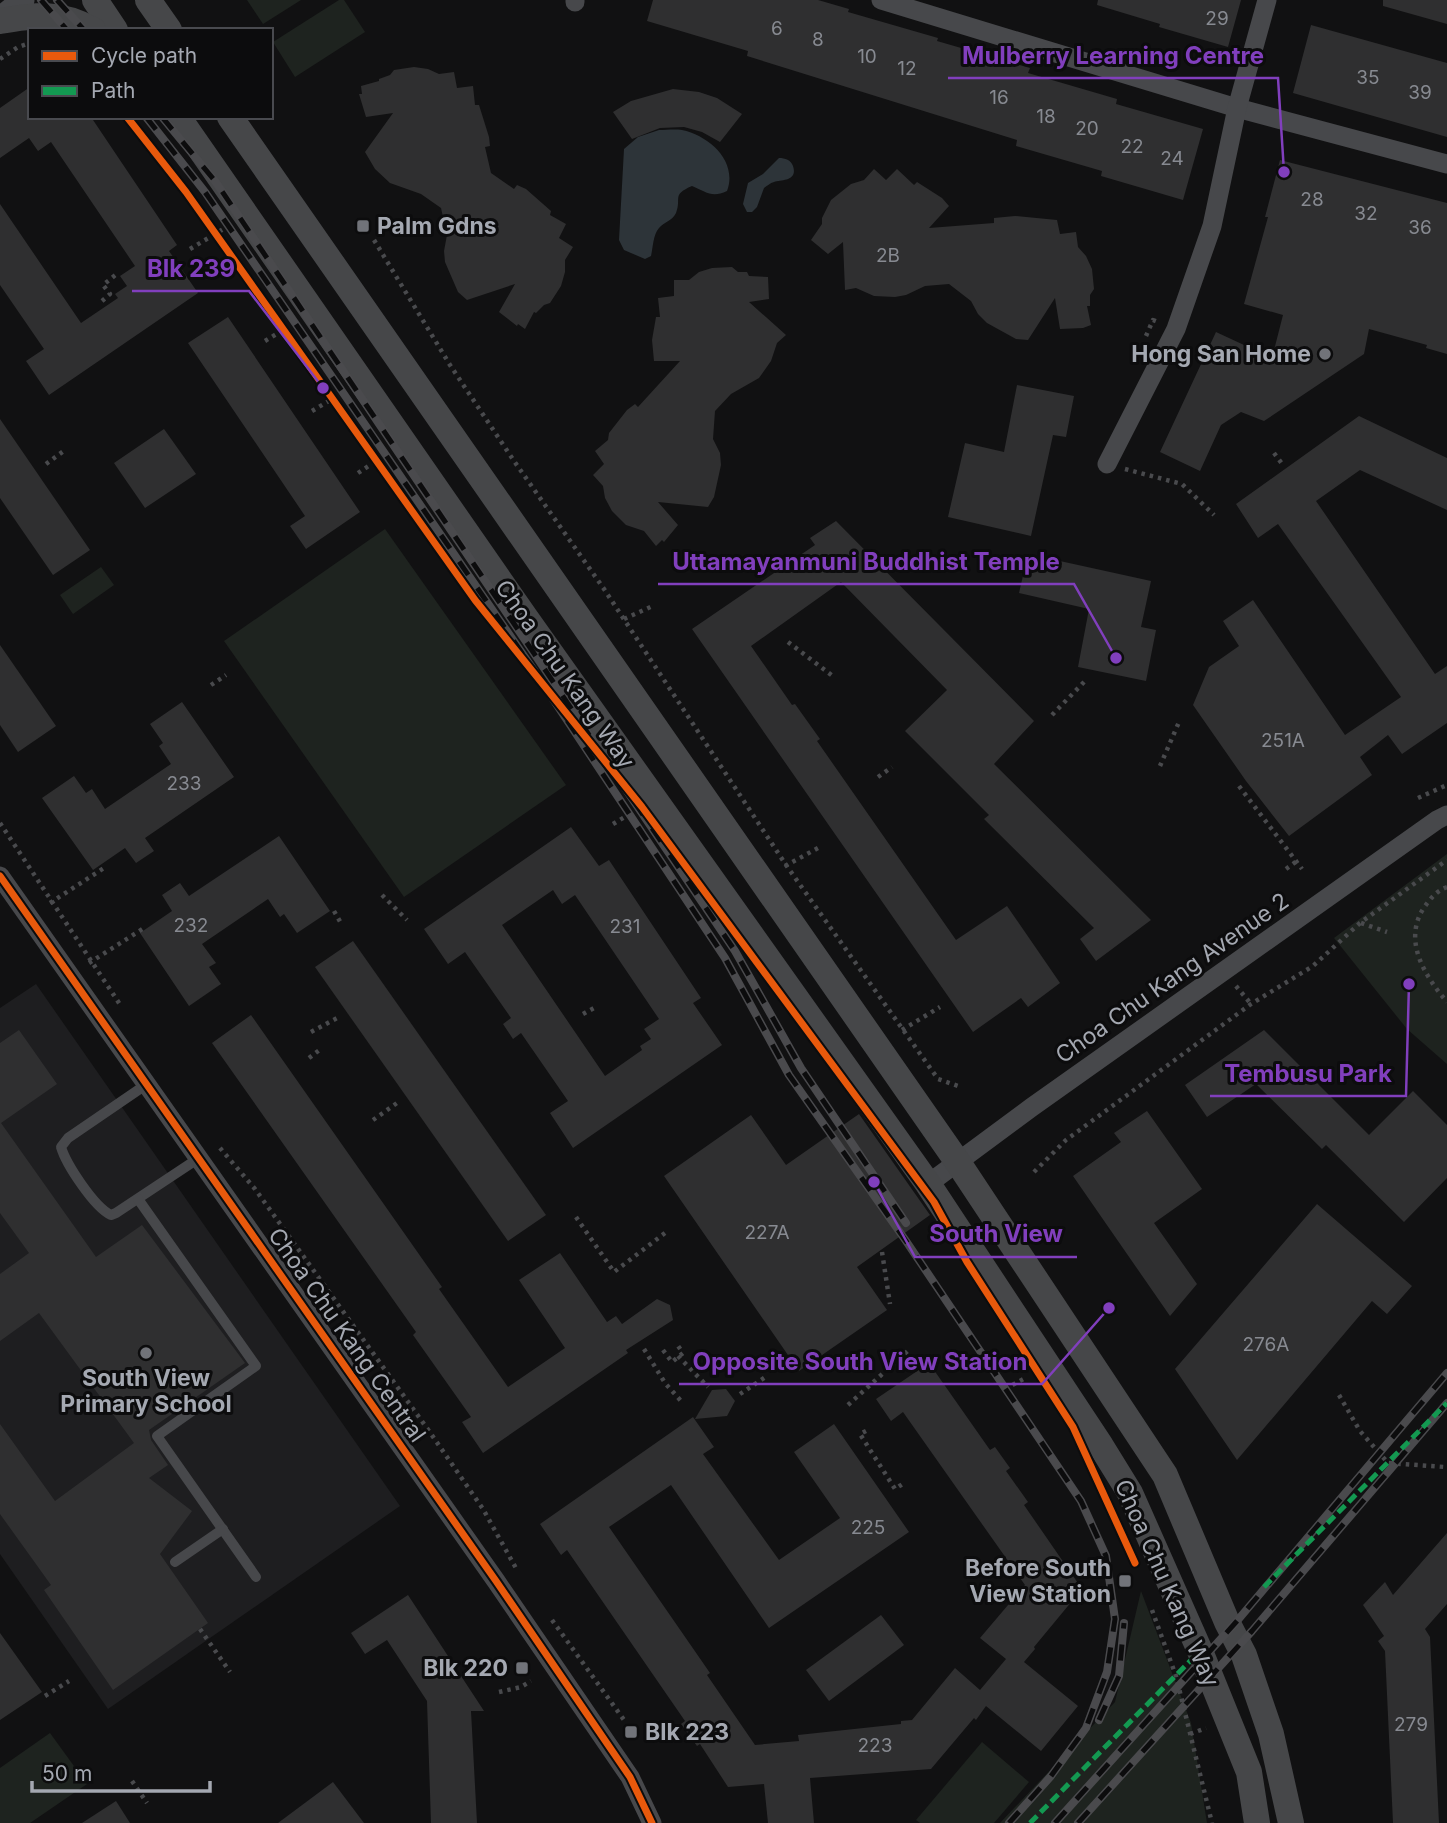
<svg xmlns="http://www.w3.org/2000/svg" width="1447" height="1823" viewBox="0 0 1447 1823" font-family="Inter,sans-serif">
<rect width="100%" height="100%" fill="#111112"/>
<path fill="#1e1e20" d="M36,984l364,522 -292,203 -108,-155v-546z"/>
<g fill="#1e231f">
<path d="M247,0h54l-38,24z"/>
<path d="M339,0h5l21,32 -70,45 -22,-35z"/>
<path d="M385,529l181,256 -162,112 -180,-256z"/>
<path d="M101,567l13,18 -41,29 -13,-19z"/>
<path d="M1447,854v210l-40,-35 -73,-91z"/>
<path d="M1141,1591l50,132 16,100h-207l115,-121z"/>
<path d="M50,1733l37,51 -57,39h-30v-55z"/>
<path d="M982,1742l47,40 -35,41h-74l-4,-3z"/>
</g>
<g fill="#2d3439">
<path d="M659,130c7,0 16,-1 23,0 28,6 56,32 45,61 -15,7 -21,1 -35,-5 -21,9 -10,12 -16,27 -4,8 -12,9 -17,15 -6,7 -6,19 -8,28l-6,3 -21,-9 -5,-10 5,-91 14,-12z"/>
<path d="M779,158c6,0 12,2 14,8 5,15 -11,14 -19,16 -4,1 -7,4 -10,6l-7,19 -5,5h-5l-4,-8 5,-21 15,-9z"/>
</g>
<g fill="#2f2f30" fill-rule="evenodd">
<path d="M653,0h165l31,9 -1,3 90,26 -1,3 93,27 -2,5 89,26 -1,5 87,25 -20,71 -82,-24 1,-5 -86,-25 1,-6 -270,-84 1,-5 -101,-30z"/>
<path d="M1098,0h143l-13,47 -69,-20 1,-3 -63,-19z"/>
<path d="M1383,0h64v24l-64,-18z"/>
<path d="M1311,25l136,38v74l-154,-44z"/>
<path d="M414,67l14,2 11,5 15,-2 3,16 16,-2 2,19h4l10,32 1,9 -5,1 6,26 23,16 3,-4 9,4 25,22 -1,4 16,9 -7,14 14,9 -8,13v12l-4,14 -11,17 -6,2 -8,8 -2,-1 -9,17 -7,-5 -1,2 -18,-14 16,-28 -48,16 -9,-8 -13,-30 -1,-11 3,-16 -6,-27 -20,-14 -31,-11 -15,-14 -10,-17 28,-39 -27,4 -7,-23h3l-1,-8 18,-5v-2l11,-4 4,-5z"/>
<path d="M30,87v30h61l86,128 -8,6 29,42 -149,102 -23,-34 18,-12 -44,-64v-81l81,119 37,-25 -3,-4 12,-8 -7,-10 15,-10 -84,-124 -13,9 -9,-13 -29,20v-50z"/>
<path d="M673,89l26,3 18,6 25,16 -22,28 -18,-10 -18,-5 -24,1 -28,11 -19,-27 18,-11z"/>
<path d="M1280,160l167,43v151l-21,-6 1,-3 -58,-16 -5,25 -100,67 -23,-9 -20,13 -21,46 -40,-19 56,-120 56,26 11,-43 -39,-11 24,-87h-3z"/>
<path d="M874,169l12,11 11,-11 17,16 3,-3 25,16 7,8 -20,22 65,-5v-5l21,-2 42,4 3,14 16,-2 2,15 8,9 6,13 2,20 -4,6v11h-3l4,19 -8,3 -23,1 -5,-31 -27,42 -12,-1 -29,-16 -9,-9 -7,-13 -22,-17 -24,2 -19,9 -11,2 -21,-1 -18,-8 -11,2 -2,-48 -15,12 -17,-14 11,-16v-6l9,-18 20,-16 13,-4z"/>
<path d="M732,267l6,5h9l2,4 19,1 1,22 -20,3 37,33 -9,8 -6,18 -12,17 -28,16 -16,17 -2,28 7,14 1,12 -7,32 -6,10 -50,-5 20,23 -14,17 -2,-2 -6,6 -12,-15 -18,-6 -14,-14 -7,-13 -2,-12 -10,-11 11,-11 -9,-13 13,-11 1,-7 18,-23 8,-6 3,3 42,-46h-26l-2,-21 4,-23h4l-2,-19 16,-2v-16h15l10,-8 13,-4z"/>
<path d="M228,317l132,195 -54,37 -16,-23 15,-10 -117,-173z"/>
<path d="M1017,385l57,11 -8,41 -13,-2 -22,101 -83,-19 17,-74 39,9z"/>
<path d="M1359,416l88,42v52l-87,-40 -44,31 119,173 12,-8v57l-45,31 -14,-19 -28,22 12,18 -83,61 -43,-55 -53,-76 16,-38 30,-21 -16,-25 30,-21 92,135 56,-38 -123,-173 -20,14 -22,-34z"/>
<path d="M0,419l90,131 -37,25 -53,-77z"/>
<path d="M164,429l32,45 -51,34 -31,-45z"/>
<path d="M836,521l198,200 -40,43 157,156 -55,41 -16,-22 14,-11 -110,-109 5,-4 -84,-84 42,-41 -106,-108 -90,64 41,59 3,-1 25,35 -3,2 139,199 51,-34 53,77 -32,24 -7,-9 -48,34 -281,-403 123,-84 -5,-7z"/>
<path d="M1028,554l123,27 -10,46 15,3 -10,51 -68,-14 11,-58 -70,-16z"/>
<path d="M0,645l56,81 -38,26 -18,-27z"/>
<path d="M182,702l52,75 -89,61 9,13 -18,12 -11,-15 -32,22 -51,-72 32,-22 12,17 6,-4 13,20 66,-45 -12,-18 4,-3 -13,-19z"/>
<path d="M571,827l28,39 10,-6 92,138 -8,5 29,42 -149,103 -23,-35 18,-12 -47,-68 -8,6 -10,-15 8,-6 -46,-66 -17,12 -24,-35zM553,890l9,14 13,-9 84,124 -15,10 7,10 -11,7 2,4 -37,26 -103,-151z"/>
<path d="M279,836l51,75 -33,22 -13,-19 -4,3 -12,-18 -66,45 14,19 -7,4 12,17 -32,22 -49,-73 32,-22 -10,-16 18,-12 9,13z"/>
<path d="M353,941l193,274 -38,26 -193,-274z"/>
<path d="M251,1015l191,272 -3,2 69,98 57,-39 -46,-68 41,-27 47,69 9,-6 6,8 35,-25 13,6 3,15 -47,30 2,3 -145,100 -21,-31 9,-5 -58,-82 3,-3 -204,-289z"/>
<path d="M19,1030l38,54 -56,39 95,134 46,-32 103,138 -96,67 2,10 17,25 -19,13 43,33 -32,43 48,69 -95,67 -69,-100 7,-5 -51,-71v-90l55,77 79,-58 -95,-130 -39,28v-67l29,-21 -29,-40v-170z"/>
<path d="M1264,1030l105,105 44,-44 34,34v53l-43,44 -78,-77 -4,4 -66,-65 -49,33 -22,-32z"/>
<path d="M1147,1111l55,78 -48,34 43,61 -27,32 -97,-140 48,-34 -7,-9z"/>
<path d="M859,1114l71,101 -73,52 30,43 -88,61 -135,-195 87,-61 35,50z"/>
<path d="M1317,1204l95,82 -25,28 -15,-13 -135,159 -62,-91z"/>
<path d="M929,1363l61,87 5,-3 15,21 -4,3 22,31 -4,3 58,84 -48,58 1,2 -11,13 54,44 -37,45 -55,-45 -10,14 -2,-2 -43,51 -121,9 4,45h-46l-4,-39 -36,3 -28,-43 -3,2 -16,-22 4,-3 -118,-171 -6,5 -21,-31 153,-107 21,30 -11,7 76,106 61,-42 -46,-66 40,-28 75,108 -140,96 -98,-143 -62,42 101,146 -3,2 48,70 44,-4 -1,-6 103,-11v-3l11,-1 43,-52 25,22 26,-31 -26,-21 45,-53 -122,-173 -12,9 -15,-22z"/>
<path d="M726,1389l9,12 -8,15 -32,3 17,-29z"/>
<path d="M1447,1533v71l-22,25 5,8 9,186h-46l-8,-172 -7,-10 6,-5 -21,-31 22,-23 8,13z"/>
<path d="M408,1595l76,116h-13l6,112h-46l-4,-122 -40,-61 -22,14 -14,-21z"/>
<path d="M881,1615l23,30 -75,56 -23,-31z"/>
<path d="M0,1633l42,59 -42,28z"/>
<path d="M333,1782l31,41h-86z"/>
<path d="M116,1801l14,22h-48z"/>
</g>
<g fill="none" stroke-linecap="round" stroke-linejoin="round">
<g stroke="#494a4d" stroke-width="4.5" stroke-dasharray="3.5 5" stroke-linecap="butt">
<path d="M0,59l18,-12 12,-4"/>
<path d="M374,240l76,125 64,96 90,128 182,276 152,214 23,8"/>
<path d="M190,249l35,-21"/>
<path d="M102,301l8,-7 -7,-9 15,-12"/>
<path d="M1146,336l7,-16 5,2"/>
<path d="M265,341l18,-11"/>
<path d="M312,411l20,-12"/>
<path d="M1274,453l9,12"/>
<path d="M46,464l19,-14"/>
<path d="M1125,469l57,15 32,31"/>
<path d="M358,473l18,-12"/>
<path d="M624,619l31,-14"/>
<path d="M788,642l46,35"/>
<path d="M211,685l15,-10"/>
<path d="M1052,715l34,-35"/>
<path d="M1160,766l19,-44"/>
<path d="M878,777l14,-10"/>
<path d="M1239,786l63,83"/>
<path d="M1418,798l29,-13"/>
<path d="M0,823l121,183"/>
<path d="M613,824l20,-12"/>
<path d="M785,866l33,-18"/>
<path d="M1286,869l11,-8"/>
<path d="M1447,887c-11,4 -17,12 -24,22 -20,33 2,67 24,93"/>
<path d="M382,895l25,25"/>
<path d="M50,903l54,-35"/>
<path d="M334,911l8,14"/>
<path d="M1361,923l26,9"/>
<path d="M89,963l55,-35"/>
<path d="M1236,986l15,18"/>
<path d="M583,1014l11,-6"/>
<path d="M902,1030l38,-23"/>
<path d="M311,1032l30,-16"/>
<path d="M309,1058l13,-10"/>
<path d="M373,1120l24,-17"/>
<path d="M220,1148l35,41 174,242 54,78 34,61"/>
<path d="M1034,1172l32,-32 185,-136 62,-38 47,-43 87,-63"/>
<path d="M576,1217l38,55 51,-39"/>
<path d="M882,1252l8,52"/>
<path d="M644,1349l21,34 16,18"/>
<path d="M663,1350l9,12 11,-9 -7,-10"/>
<path d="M678,1356l30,31"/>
<path d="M1005,1389l22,-12"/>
<path d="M740,1394l27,-18"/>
<path d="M1339,1395l21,36 28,32 57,4"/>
<path d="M848,1405l63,-57"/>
<path d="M866,1431l-6,3 35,55 9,-6"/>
<path d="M1152,1610l24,66 36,147"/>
<path d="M552,1620l72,100"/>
<path d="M200,1629l30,43"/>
<path d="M499,1692l22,-5 10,-6"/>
<path d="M45,1696l24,-15"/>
<path d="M1190,1734l16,-6"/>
<path d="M132,1781l15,22"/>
</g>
<g stroke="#47484b" stroke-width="10">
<path d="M147,1084l-79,54 -7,9c5,17 33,60 50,68l5,-2 83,-55"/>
<path d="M138,1199l118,167 -99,70 99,141"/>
<path d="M175,1562l48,-33"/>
</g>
<g stroke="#47484b" stroke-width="19">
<path d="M575,0v2"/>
<path d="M881,0l356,108 210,56"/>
<path d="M1107,464l69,-135 36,-103 25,-118 30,-108"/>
<path d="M0,876l496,705 134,196 22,46"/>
<path d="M928,1184l104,-77 405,-287 10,-5"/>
</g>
<path stroke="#47484b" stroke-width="23" d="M0,18l23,-18"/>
<g stroke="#464749" stroke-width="26">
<path d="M95,0l20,30"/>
<path d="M148,0l21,30"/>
<path d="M0,21c36,-6 60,-10 93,9"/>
<path d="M178,117l347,500 403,567 173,262 29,47 70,158 49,121 8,51"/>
<path d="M230,117l729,1047 206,311 62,147 17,33 27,79 20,89"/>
</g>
<g stroke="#4a4a4d" stroke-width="8">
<g id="rail">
<path d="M41,0l26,30"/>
<path d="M57,0l27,30"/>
<path d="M146,117l59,75 328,477 192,289 64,117 117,166 175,260 25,55 9,63 -8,53 -21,56 -35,48 -42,47"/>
<path d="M162,117l53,64 520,770 66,117 105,155"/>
<path d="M1099,1720l20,-44 5,-53"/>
<path d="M1055,1823l182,-202 210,-248"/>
<path d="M1078,1823l174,-192 195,-228"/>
</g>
</g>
<use href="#rail" stroke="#0c0c0d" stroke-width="5" stroke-dasharray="16" stroke-linecap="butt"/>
<g stroke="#139951" stroke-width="5" stroke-dasharray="10 5" stroke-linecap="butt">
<path d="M1264,1587l183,-184"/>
<path d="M1030,1823l170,-172"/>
</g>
<g stroke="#0c0c0d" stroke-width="11">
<g id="cycleway">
<path d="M127,117l59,75 289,408 167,207 292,395 33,60 106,165 62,136"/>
<path d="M0,876l496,705 134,196 22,46"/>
</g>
</g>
<use href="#cycleway" stroke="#e8590c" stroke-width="7"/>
</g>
<g fill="#717379" stroke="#0c0c0d" stroke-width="2.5">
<rect x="356" y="219" width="14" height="14" rx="3.5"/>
<circle cx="1325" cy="354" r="7"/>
<circle cx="146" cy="1353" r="7"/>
<rect x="1118" y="1574" width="14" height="14" rx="3.5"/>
<rect x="515" y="1661" width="14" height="14" rx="3.5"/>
<rect x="624" y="1725" width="14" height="14" rx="3.5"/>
</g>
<g text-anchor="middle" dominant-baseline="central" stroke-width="6" stroke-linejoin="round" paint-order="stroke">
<g font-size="19" fill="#878a91">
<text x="1217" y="18">29</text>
<text x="777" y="28">6</text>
<text x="818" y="39">8</text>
<text x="867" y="56">10</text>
<text x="907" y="68">12</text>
<text x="1368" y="77">35</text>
<text x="1420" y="92">39</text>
<text x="999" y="97">16</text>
<text x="1046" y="116">18</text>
<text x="1087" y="128">20</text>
<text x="1132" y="146">22</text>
<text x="1172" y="158">24</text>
<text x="1312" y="199">28</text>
<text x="1366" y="213">32</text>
<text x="1420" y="227">36</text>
<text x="888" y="255">2B</text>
<text x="1283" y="740">251A</text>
<text x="184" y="783">233</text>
<text x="191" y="925">232</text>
<text x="625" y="926">231</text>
<text x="767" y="1232">227A</text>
<text x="1266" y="1344">276A</text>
<text x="868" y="1527">225</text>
<text x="1411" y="1724">279</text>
<text x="875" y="1745">223</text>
</g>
<g font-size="23" font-weight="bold" fill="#a4a8b1" stroke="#0c0c0d" text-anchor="end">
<text x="377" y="226" text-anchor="start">Palm Gdns</text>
<text x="1311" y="354">Hong San Home</text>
<text x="146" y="1378" text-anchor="middle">South View<tspan x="146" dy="26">Primary School</tspan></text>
<text x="1111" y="1568">Before South<tspan x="1111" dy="26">View Station</tspan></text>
<text x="508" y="1668">Blk 220</text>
<text x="645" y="1732" text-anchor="start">Blk 223</text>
</g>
<g font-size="23" fill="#a4a8b1" stroke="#0c0c0d">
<text transform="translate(565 674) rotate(55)">Choa Chu Kang Way</text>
<text transform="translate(1172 978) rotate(-35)">Choa Chu Kang Avenue 2</text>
<text transform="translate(347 1335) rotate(55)">Choa Chu Kang Central</text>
<text transform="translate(1167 1583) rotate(66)">Choa Chu Kang Way</text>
</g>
</g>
<path fill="none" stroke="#813fbd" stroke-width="2.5" d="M1284 172L1278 78H948M323 388L249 291H132M1116 658L1074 584H658M1409 984L1406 1096H1210M874 1182L915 1257H1077M1109 1308L1042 1384H679"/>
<g fill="#813fbd" stroke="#0c0c0d" stroke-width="2.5">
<circle cx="1284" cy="172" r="7"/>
<circle cx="323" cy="388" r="7"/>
<circle cx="1116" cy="658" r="7"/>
<circle cx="1409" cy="984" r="7"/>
<circle cx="874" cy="1182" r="7"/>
<circle cx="1109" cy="1308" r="7"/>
</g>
<g font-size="24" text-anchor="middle" font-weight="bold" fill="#813fbd" stroke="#0c0c0d" stroke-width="6" stroke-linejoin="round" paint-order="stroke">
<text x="1113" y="64">Mulberry Learning Centre</text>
<text x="191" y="277">Blk 239</text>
<text x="866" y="570">Uttamayanmuni Buddhist Temple</text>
<text x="1308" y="1082">Tembusu Park</text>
<text x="996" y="1242">South View</text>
<text x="860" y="1370">Opposite South View Station</text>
</g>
<rect x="28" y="28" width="245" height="91" fill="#0c0c0d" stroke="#494a4f" stroke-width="2"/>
<rect x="42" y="51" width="35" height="10" fill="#e8590c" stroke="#494a4f" stroke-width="2"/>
<text x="91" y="63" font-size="21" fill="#a4a8b1">Cycle path</text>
<rect x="42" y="86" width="35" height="10" fill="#139951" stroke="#494a4f" stroke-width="2"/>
<text x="91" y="98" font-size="21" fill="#a4a8b1">Path</text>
<path d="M32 1781v10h178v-10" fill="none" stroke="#a4a8b1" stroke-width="3.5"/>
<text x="42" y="1781" font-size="21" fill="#a4a8b1" stroke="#0c0c0d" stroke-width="5" paint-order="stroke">50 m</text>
</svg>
